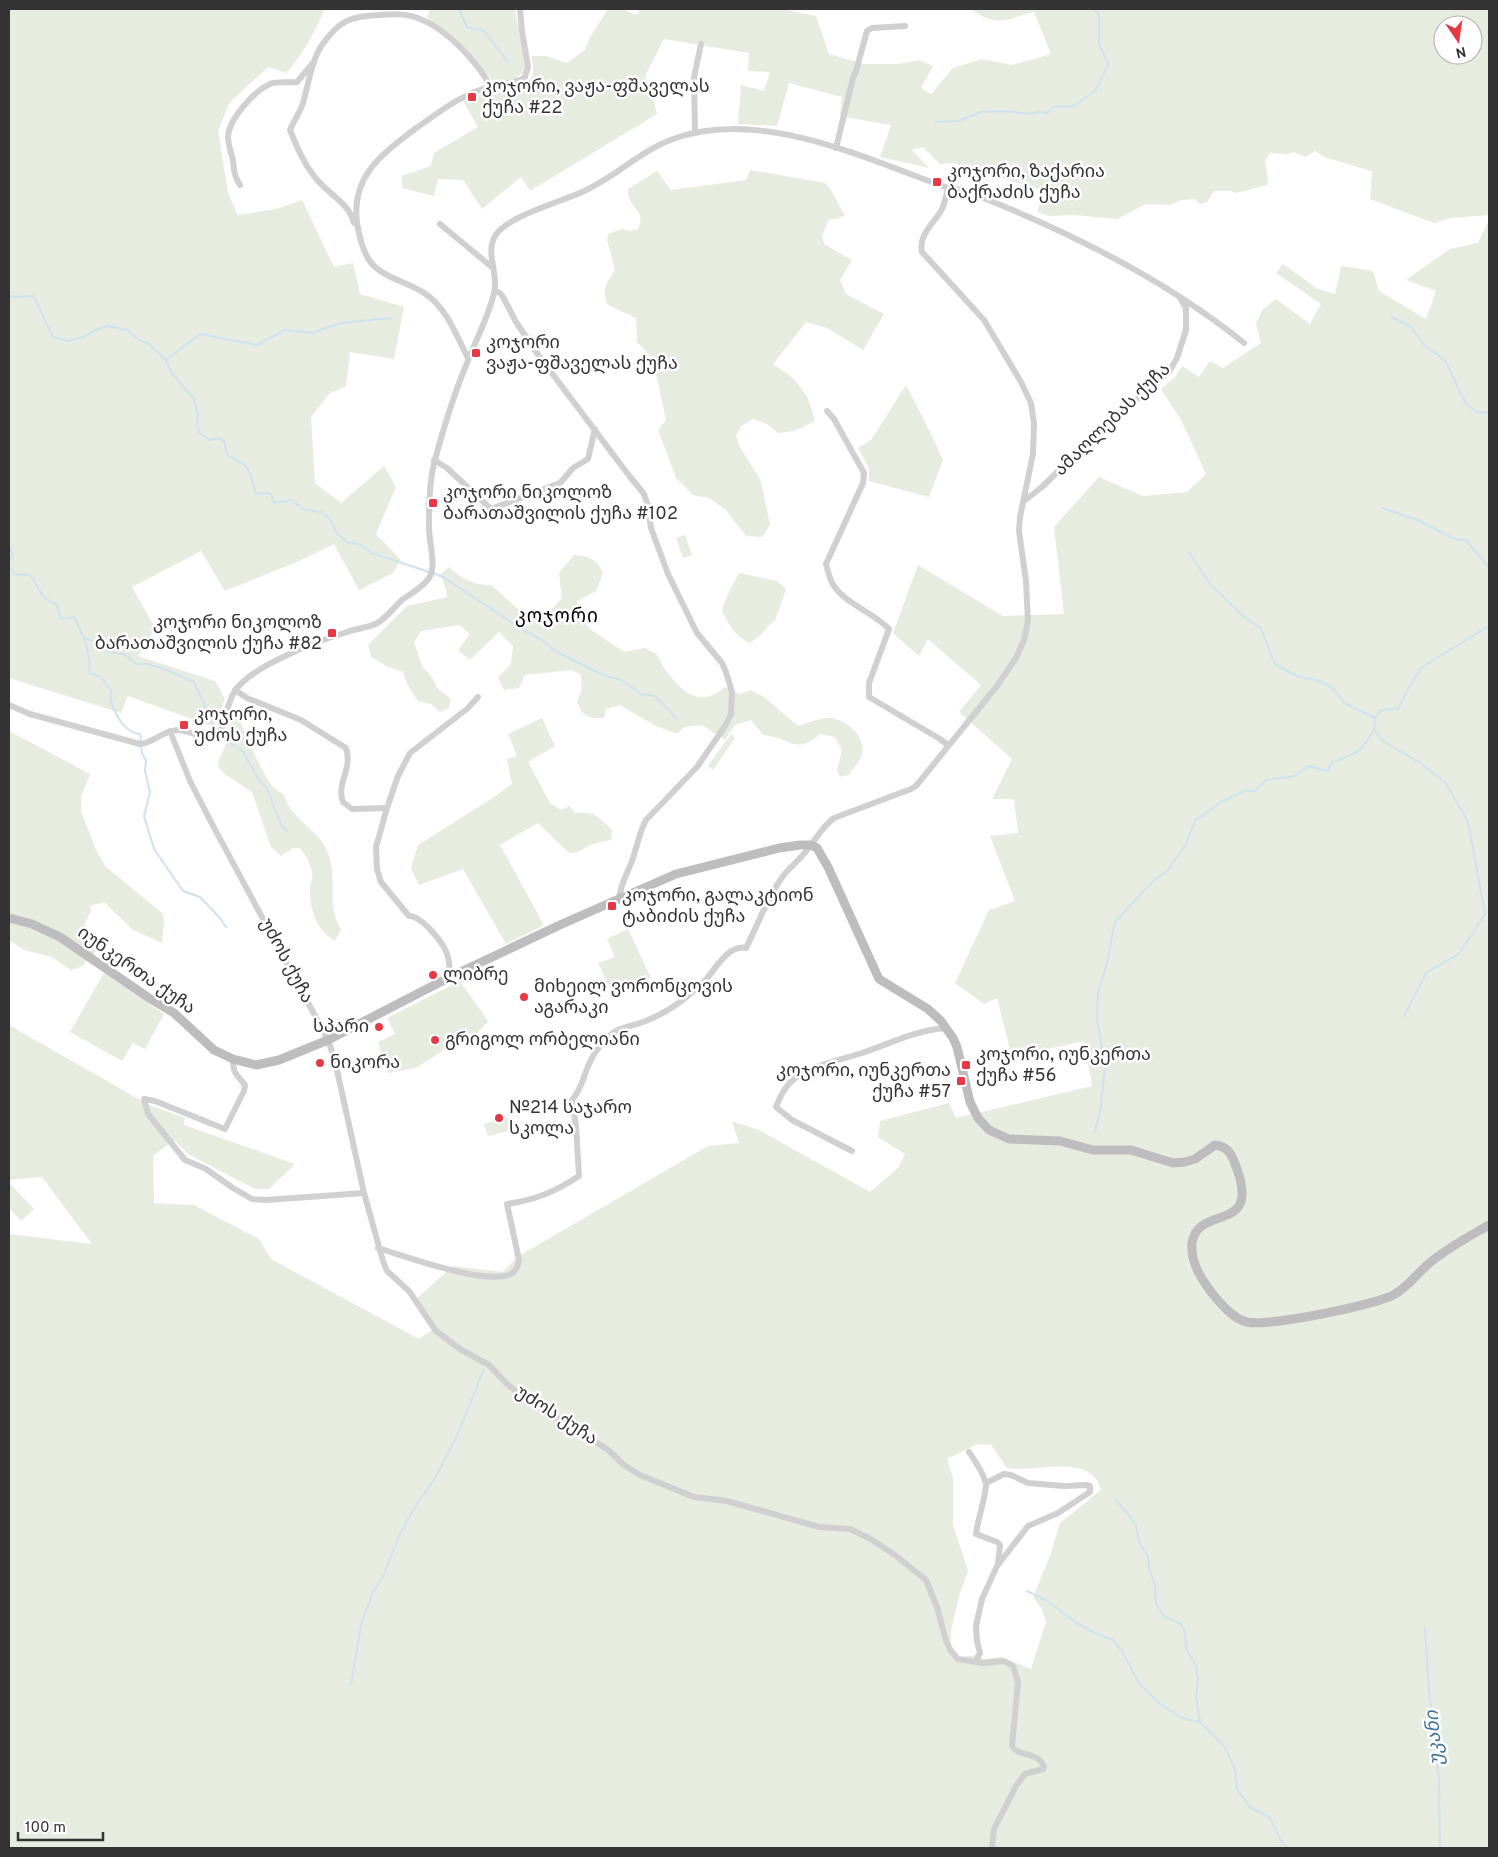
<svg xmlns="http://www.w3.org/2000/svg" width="1498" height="1857" viewBox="0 0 1498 1857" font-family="Overpass,'Noto Sans Georgian',sans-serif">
<rect width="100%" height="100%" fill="#fff"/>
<g fill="#e6ecdf" fill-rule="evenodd">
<path d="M9,9h316c-11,23 -21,45 -39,64l-18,-6 -38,35 -12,29 10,62 10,22 38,-6 26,-9 32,67 19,-4 7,31 44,13 -10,52 -44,-7 -4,34 -17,8 -18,23 4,66 26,20 43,-37 12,21 -20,47 25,26 -8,13 -34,17 -25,-46 -35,17 -74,30 -24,-40 -69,36 23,41 -17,28 77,25 10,18 -11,28 -86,-31 -7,17 -112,-35z"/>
<path d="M430,9h85l10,56 -2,8 -9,6 -20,3 -44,-48 -23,-16z"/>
<path d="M608,9h14l15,6 3,-6h141l35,7 13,38 35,10h35l20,-4 14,6 -12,22 10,6 22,-26 29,-9 30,6 39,-11 -17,-42c-27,7 -38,16 -63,-3h518v206l-38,3 -17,5 -64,-24 2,-28 -48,-14 -9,-6 -9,6 -12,-5 -6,2 -18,-1 -5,8 3,18 -1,6 -31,8 -5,-2h-17l-7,11 -7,2 -5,-5 -14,1 -11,5 -24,-1 -29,15 -43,-4 -25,1 -12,-4 7,-21 -91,-28 -13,1 -17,-17 -11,3 17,18 -49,-11 11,-32 -51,-9 2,-19 -53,-14 -12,43 -39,-2 3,-39 23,6 6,-19 -22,-1 1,-18 -85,-14 -18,35v10l8,18 3,12 -127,77 -9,-14 -39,32 -19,-29 -25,-1 -4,17 -32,-8v-12l29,-10 3,-13 44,-26 -15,-26 37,-14 26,-3c10,-10 7,-15 5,-28h15l21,7 18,-13 5,-13zM1443,25h30v30h-30z"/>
<path d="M750,170l75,13c9,9 12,21 20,32l-5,3 -11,2 -7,16 2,8 28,16 -12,20 6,14 38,20 -21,36 -36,-22 -21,-6 -33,42 20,14 14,18 8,24c-12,9 -23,12 -37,13l-11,-9 -14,-5 -12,7 -5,10 4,11 21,34 9,44 -8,12 -16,-1 -20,-26 -17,-12 -16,-3 -17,-17 -18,-48 8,-10 -9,-42 -7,-12 -1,-12 -12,-12 -1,-24 -28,-13c-7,-16 -2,-21 7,-35l-8,-30 1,-6 14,-5 8,2 8,-2c8,-18 -5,-19 -9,-31 -1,-3 0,-6 -1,-9l29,-18 14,19 75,-10z"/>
<path d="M1489,220v1628h-1480v-614l83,10 -50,-67 -33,3v-155l140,80 36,13 -1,7 111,39 -26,25h-14l-67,-35 -14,-14 -21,16 1,47 40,2 65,34 12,20 148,80 17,-12 -19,-29 36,-32 50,6 14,-15 191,-111 31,-3 -7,-22 27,9 111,62 29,-25 6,-13 -27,-17 2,-16 69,-18 7,15 136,-32 -8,-45 -72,16 -15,-59 -13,6 -29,-21 34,-73 26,-9 -25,-65 28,-3 -4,-34h-22l20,-40 -53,-47 22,-27 -53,-46 -9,17 -26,-23 25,-68 85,51 61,-2 -10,-87 45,-50 44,19 44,-4 19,-18 -25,-54 -20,-31 14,-12 7,-11 17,11 11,-16 13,7 38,-25 -5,-20 7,-14 13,-10 34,25 11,-20 -45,-31 7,-9 35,25 17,5 6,-28 32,5 6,20 47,28 10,-28 -30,-11 44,-31 28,-6zM977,1444l14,1 16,23c28,6 84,-17 94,22l-41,33 -10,33 -17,41 9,12 4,13 -15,47 -30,-12 -18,2 -6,-4 -18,2 -8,-11v-15l8,-35 9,-25 -15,-46v-47l-6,-19z"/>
<path d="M906,385l21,41 16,34 -14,37 -60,-16v-13l-11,-20 13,-8z"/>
<path d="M685,535l7,20 -9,3 -7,-20z"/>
<path d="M574,555c15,1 23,4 29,18l-7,18 -19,10 5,19 8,9 34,23 21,-4c3,2 8,4 11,6 4,5 6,12 10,17 18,23 34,37 59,16l15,7 10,-4 14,7 34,29c10,-3 23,-9 34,-8 16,3 34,19 30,36 -2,7 -9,15 -13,21l-9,2 -3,-7 5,-20 -7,-13 -15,-3c-24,22 -31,3 -57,1l-12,-15 -16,5 -10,15 -23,-15 -18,2 -7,7 -23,-9 -34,-20 -14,4 -2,9c-17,0 -20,0 -27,-16l5,-14 -1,-13 -9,-5 -47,5 -6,13 -15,2 -6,-13 13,-13 2,-18 -14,-14 -29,28 -12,-10 12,-16 -11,-9 -38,6 -7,11 8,24 10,11 5,11 14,11 -2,9 -9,4 -9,-8 -13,-3 -10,-15 -5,-14 -17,-6 -15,-9 -3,-12 39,-39 40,-9c0,-11 -5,-14 -6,-23l8,-7c13,12 24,18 42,18 26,20 41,51 71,13l-3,-25z"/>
<path d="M739,573l38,8 9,8 -11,32 -6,4 -8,10 -11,8c-15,-7 -21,-17 -28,-32l4,-13z"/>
<path d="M542,718l13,28 -27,16 22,41 11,7 9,-4 5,7c21,-1 23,3 37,17l-1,10c-6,1 -12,2 -18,4 -9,3 -13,10 -24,9l-31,-30 -38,22 44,80 -38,19 -43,-75 -44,16 -8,-17 7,-23 73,-46 21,-15 -5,-25 10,-3 -9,-22z"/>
<path d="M232,719h7c10,21 20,50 34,68 3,3 7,5 10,7 3,4 4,10 7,14 11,16 29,24 37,43 12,27 -2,53 14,78l-6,12c-18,-10 -26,-32 -25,-53 1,-6 3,-11 2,-16 -2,-9 -6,-16 -12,-24h-7l-12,8 -10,-9 -19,-55 -26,-17 -7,-7 -1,-7 6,-12z"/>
<path d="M9,731l81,43 -9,23v14l15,39 9,16 58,48 1,8 -2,21 -29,-13 -29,-28 -14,4 1,5 -7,14 15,23 -18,19 -10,3 -19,-13 -28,-7 -15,-10z"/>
<path d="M731,734l4,4 -22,32 -5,-4z"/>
<path d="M628,929l23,49 -38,16 -15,-31 17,-6 -8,-18z"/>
<path d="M104,973l60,41 -19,35 -12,-6 -11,18 -52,-29z"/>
<path d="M460,981l28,40 -12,14 -7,-1 -53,34 -28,5 -10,-31 17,-8 -8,-16z"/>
<path d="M510,1117l3,13 -25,6 -4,-12z"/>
<path d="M10,1184l24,25 -13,12 -12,-13z"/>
</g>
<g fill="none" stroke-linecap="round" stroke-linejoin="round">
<g stroke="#cfe2ee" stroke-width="2">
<path d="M459,9l8,18 17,4 24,31"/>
<path d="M936,122l22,-1 24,-9 20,-1 30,3 7,-2 8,1 8,-7 18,1 23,-17 12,-26 -9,-20v-29l-5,-6"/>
<path d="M9,296l9,1 15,-1 4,7 16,34 15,4 15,-4 15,-8 10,-3 20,4 9,9 12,5 17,16 5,12 23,27 4,17 -1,9 3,9 10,6 8,-2 6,3 3,14c24,11 22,14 29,39l10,-1 5,1 3,9 18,-3 10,9 19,3 8,6 8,15 10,9 14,3 11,8 57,19"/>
<path d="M1392,317l19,10 15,20 19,13 21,44 13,9 10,-1"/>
<path d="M166,360l34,-26 57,11 28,-15 26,3 30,-10 50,-5"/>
<path d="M1382,508l36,12 34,18 15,3 22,27"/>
<path d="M9,545l4,11 -4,5"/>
<path d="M1189,552l22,33 31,30 19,14 14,35 24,13 17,3 15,6 13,17 31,15"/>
<path d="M9,566l6,8 15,1c12,15 6,20 27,30l3,12 3,2 11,-2c7,13 13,26 15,41 1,5 0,10 1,15l11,4 10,13c-3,15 12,43 29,44l1,7"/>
<path d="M433,573l10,4 77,51 22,12 13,11 48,24 18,5 20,14 14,2 22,23"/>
<path d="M84,638l9,3 7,7 10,4 14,2 12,10h11l18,5 29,13 22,49"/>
<path d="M219,735l24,17 16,28 8,9 11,28 4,9 6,6"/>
<path d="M141,746l1,8 4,6 -1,11 5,21 -6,24 10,33 29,42 17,6 19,20 7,10"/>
<path d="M1404,1016l23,-44 32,-18 26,-40 -17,-92 -23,-40 -25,-19 -37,-22 -9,-11 1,-12 6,-8 17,-1 11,-22 13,-20 67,-41"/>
<path d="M1095,1132l6,-26 4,-41 -8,-45 1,-29 8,-24 9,-45 37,-40 15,-11 18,-25 10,-25 26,-19 24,-11h10l11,-11 29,-4 13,-10 20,5 4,-9c25,-9 28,-8 42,-32"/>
<path d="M1115,1499l21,25 3,18 9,14 1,12 6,17 1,19 8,12 17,8 4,8 1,17 10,17 2,14 -2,18 4,24"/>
<path d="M1027,1591l19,9 29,22 20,11 18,7 9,11 17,32 21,21 22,14 18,4 24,24 11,23 2,20 13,18 20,11 11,23 7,7"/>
<path d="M1425,1628l4,63 10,89 1,68"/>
<path d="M351,1684l10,-60 12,-32 10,-15 16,-41 17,-31 18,-25 23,-44 27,-67"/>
</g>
<g stroke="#d0d0d0" stroke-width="6">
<path d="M695,133l-1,-56 7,-33"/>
<path d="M836,148l17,-70 3,-7 11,-40 5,-3 33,-2"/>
<path d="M240,185c-6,-9 -6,-15 -7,-25 -2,-8 -5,-15 -5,-23 1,-18 26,-46 42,-53 7,-3 20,-1 27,-2l15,-18"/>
<path d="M354,223c-4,-20 -29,-31 -40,-47 -11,-14 -17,-29 -24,-46 4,-9 10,-18 13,-27 5,-17 9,-44 19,-58 17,-24 28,-29 57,-30 14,-1 28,-2 41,4 27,10 57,43 71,68"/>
<path d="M440,224l53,44"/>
<path d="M495,291l5,2 3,4 13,25 23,34 88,117 17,21 4,12 3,22 17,46 29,59 25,30 4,9 6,20 -1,22 -6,12 -28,41 -51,53c-7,13 -9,27 -14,41 -5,13 -12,24 -13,38"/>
<path d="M468,358c-11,-21 -21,-49 -41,-63 -17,-13 -46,-17 -58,-35 -7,-11 -10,-25 -12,-37 -6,-47 24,-68 58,-94 20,-14 39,-29 62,-38 14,-6 29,-7 44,-11l4,-3 3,-10 -6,-36 -2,-22"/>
<path d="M827,411l7,8 30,54 -1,10 -37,81c2,7 3,15 8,22 13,19 39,26 55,43l-20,54v14l71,42 8,6"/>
<path d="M434,460l13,8 44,41 69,-26 13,-15 15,-9 7,-30"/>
<path d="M1024,501l18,-14 56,-55 71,-60 8,-14 9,-28v-22l-6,-10"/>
<path d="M235,690l12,8 54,22 45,28c7,22 -10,34 -3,54l9,7 35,-1"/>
<path d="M9,705l21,9 110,30c14,-1 23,-14 38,-14 16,1 33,15 44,-2 4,-12 6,-27 13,-37 16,-25 83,-50 112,-59 10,-4 23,-4 32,-10 9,-6 16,-16 24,-23 9,-6 20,-12 26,-21 8,-11 0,-36 0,-50 0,-23 0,-49 7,-72 9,-33 20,-68 34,-100 8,-21 19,-41 24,-63 5,-17 -8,-38 0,-55 9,-21 67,-36 88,-46 32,-14 58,-41 91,-53 88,-32 193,20 275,49l15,2c99,38 198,86 281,153"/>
<path d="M170,731l20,50 21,41 117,218 7,21 29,132 19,68 4,10 22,20 27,40 24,18 29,16 18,19 19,15 81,50 17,16 16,10 54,22 33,4 92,26 31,2 19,9 26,17 31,25 11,27 9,34 5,10 7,8 25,4 21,-2 9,5 5,16 -6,64c6,12 24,4 32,20l-1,3 -18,5 -9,12 -22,43 -2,19"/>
<path d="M450,977c-1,-7 0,-14 -2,-20 -3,-13 -26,-41 -39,-41l-28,-34 -4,-13 -1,-22 11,-39 11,-32 12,-23 57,-44 11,-12"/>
<path d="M233,1059c0,16 4,15 12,26l-1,6 -19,38 -70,-28 -11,-2 4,15 37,46 21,9 27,19 19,11 14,1 98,-7"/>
<path d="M852,1151l-60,-31 -16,-13c5,-12 10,-23 21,-30 19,-13 44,-17 65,-24 29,-10 54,-23 84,-25"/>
<path d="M378,1248c30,9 103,36 131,27 7,-3 9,-8 10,-15l-12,-56c28,-4 48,-12 72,-28l-3,-50 -4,-26c11,-13 11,-24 18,-38 4,-9 11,-18 18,-25 10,-10 22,-10 35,-15 16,-6 33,-16 46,-27 5,-4 11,-8 15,-13 10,-11 24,-38 42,-34 12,-23 20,-48 35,-69 7,-11 18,-18 26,-29 10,-12 14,-22 27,-32l77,-29 5,-3 81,-100 19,-28 8,-18 4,-19 -2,-40 -7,-50 1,-14 13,-63 1,-30 -3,-21 -10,-21 -37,-62 -62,-68c-4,-16 11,-28 19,-41 4,-7 5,-15 7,-23"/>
<path d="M969,1452c6,9 15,22 17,32 1,7 -9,39 -10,50l21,8 3,3 -2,19"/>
<path d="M975,1662l5,-9 -3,-12 -1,-15 6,-27 15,-33 31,-40 30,-13 32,-21v-6l-3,-1 -23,1 -36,-3 -17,-8 -7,-1 -18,9"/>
</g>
<path stroke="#bdbdbd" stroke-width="9" d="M9,918l23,6 28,13 89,61 25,15 40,37 19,9 23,6 23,-5 49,-20 122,-63 112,-53 114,-50 103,-26 21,-3h11l6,3 11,19 51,112 49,30 13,12 12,17 4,9 13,55 8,16 11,12 20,9 51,2 33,9h38l42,13 12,-1 10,-3 20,-14c10,1 15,6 19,16 31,76 -36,41 -42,82 -2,20 11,39 23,54 9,10 19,22 32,25 20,5 130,-17 148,-28 14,-8 24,-23 37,-33 17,-14 38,-25 57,-36"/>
</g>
<g fill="#e63946" stroke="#fff" stroke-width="2">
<rect x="467" y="92" width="10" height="10" rx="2.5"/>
<rect x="932" y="177" width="10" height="10" rx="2.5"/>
<rect x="471" y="348" width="10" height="10" rx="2.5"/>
<rect x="428" y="498" width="10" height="10" rx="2.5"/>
<rect x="327" y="628" width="10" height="10" rx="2.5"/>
<rect x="179" y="720" width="10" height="10" rx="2.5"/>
<rect x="607" y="901" width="10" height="10" rx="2.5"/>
<circle cx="433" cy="975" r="5"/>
<circle cx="524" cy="997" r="5"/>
<circle cx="379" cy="1027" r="5"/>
<circle cx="435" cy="1040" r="5"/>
<circle cx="320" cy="1063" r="5"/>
<rect x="961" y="1060" width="10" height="10" rx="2.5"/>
<rect x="956" y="1076" width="10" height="10" rx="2.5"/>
<circle cx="499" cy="1118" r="5"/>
</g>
<g text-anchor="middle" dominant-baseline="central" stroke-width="5" stroke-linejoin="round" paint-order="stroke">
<g font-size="18" fill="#333" stroke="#fff" text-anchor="start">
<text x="482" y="87">კოჯორი, ვაჟა-ფშაველას<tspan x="482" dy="21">ქუჩა #22</tspan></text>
<text x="947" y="172">კოჯორი, ზაქარია<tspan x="947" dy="21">ბაქრაძის ქუჩა</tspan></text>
<text x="486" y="343">კოჯორი<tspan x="486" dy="21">ვაჟა-ფშაველას ქუჩა</tspan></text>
<text x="443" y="493">კოჯორი ნიკოლოზ<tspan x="443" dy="21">ბარათაშვილის ქუჩა #102</tspan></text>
<text x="322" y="623" text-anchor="end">კოჯორი ნიკოლოზ<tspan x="322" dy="21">ბარათაშვილის ქუჩა #82</tspan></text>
<text x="194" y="715">კოჯორი,<tspan x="194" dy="21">უძოს ქუჩა</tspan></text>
<text x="622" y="896">კოჯორი, გალაკტიონ<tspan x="622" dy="21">ტაბიძის ქუჩა</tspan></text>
<text x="443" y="975">ლიბრე</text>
<text x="534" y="987">მიხეილ ვორონცოვის<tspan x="534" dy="21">აგარაკი</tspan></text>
<text x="369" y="1027" text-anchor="end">სპარი</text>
<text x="445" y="1040">გრიგოლ ორბელიანი</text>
<text x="976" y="1055">კოჯორი, იუნკერთა<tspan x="976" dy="21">ქუჩა #56</tspan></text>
<text x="330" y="1063">ნიკორა</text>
<text x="951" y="1071" text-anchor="end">კოჯორი, იუნკერთა<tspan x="951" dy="21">ქუჩა #57</tspan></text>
<text x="509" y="1108">№214 საჯარო<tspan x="509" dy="21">სკოლა</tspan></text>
</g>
<g font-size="18" fill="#333" stroke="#fff">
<text transform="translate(1113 420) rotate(-44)">ამაღლებას ქუჩა</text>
<text transform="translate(286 961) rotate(62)">უძოს ქუჩა</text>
<text transform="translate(136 971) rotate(35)">იუნკერთა ქუჩა</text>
<text transform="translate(556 1416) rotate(33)">უძოს ქუჩა</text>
</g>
<g font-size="19" letter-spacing="1" fill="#000" stroke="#fff">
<text x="557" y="617">კოჯორი</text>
</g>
<g font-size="19" font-style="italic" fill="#3f7597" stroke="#fff">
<text transform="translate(1435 1738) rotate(-95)">უკანი</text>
</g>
</g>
<rect width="1498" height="1857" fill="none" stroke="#333333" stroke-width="20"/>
<g transform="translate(1458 40) rotate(167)"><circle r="24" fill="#ffffff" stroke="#adadad"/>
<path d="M0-4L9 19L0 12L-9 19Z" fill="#e63946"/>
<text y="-8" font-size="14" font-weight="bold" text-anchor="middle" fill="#333333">N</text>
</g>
<path d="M18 1832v8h85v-8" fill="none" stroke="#333333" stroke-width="2.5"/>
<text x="25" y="1832" font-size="15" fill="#333333" stroke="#ffffff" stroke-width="4" paint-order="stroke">100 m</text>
</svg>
